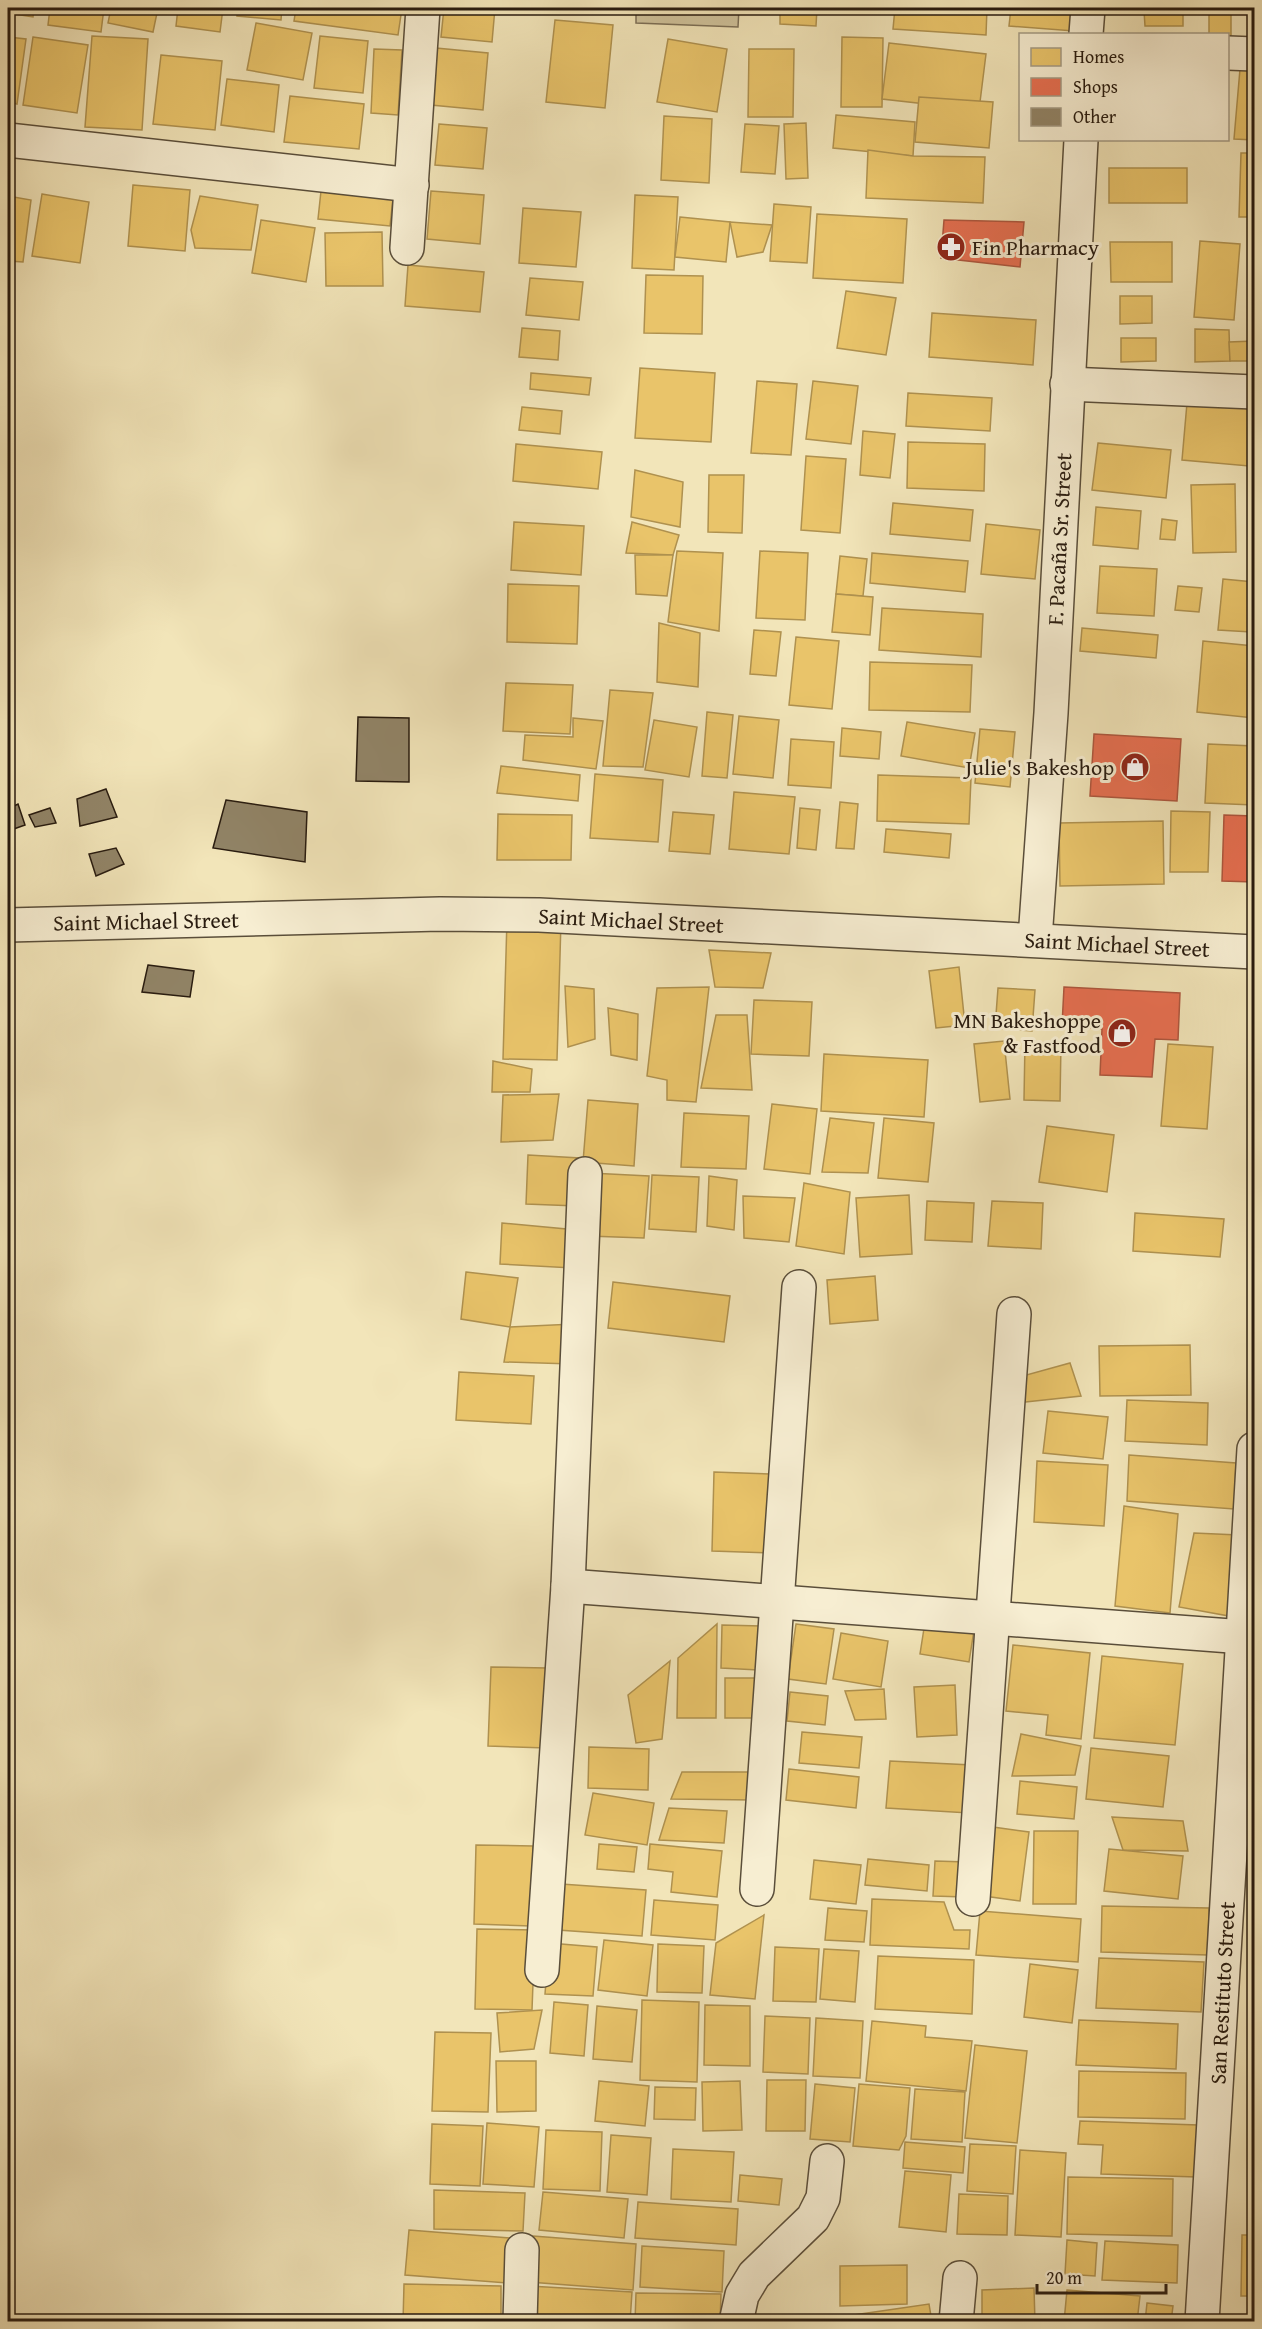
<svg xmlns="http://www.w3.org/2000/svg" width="1262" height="2329" viewBox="0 0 1262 2329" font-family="'Gentium Book Plus',serif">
<rect width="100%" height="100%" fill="#f2e5b9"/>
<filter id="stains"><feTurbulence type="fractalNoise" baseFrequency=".00333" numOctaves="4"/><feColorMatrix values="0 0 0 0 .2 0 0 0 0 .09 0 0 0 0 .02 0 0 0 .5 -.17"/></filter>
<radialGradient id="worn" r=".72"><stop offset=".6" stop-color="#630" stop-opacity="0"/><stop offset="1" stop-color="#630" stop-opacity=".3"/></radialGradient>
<path fill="#d0c39c" stroke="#7c6f56" stroke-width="1.5" d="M636,8h103l-1,19 -102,-4z"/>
<g fill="#e9c46a" stroke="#af914f" stroke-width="1.5">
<path d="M8,8h26l-1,9 -25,-4z"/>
<path d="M50,8h54l-3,24 -53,-7z"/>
<path d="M111,8h47l-5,24 -45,-9z"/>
<path d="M178,8h45l-3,24 -44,-6z"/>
<path d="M238,8h44l-1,12 -44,-4z"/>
<path d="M296,8h106l-4,27 -104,-14z"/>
<path d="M444,8h51l-3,34 -51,-5z"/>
<path d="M780,8h37l-1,18 -36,-2z"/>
<path d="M895,8h92l-1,27 -93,-6z"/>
<path d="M1011,8h65l-2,23 -65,-5z"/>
<path d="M1209,8h22v28l-22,-2z"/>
<path d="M1183,10v16h-38l-1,-15z"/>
<path d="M555,20l58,5 -8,83 -59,-6z"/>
<path d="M256,23l56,10 -9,47 -56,-10z"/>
<path d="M92,36l56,3 -6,91 -57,-3z"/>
<path d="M320,36l48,5 -5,52 -49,-5z"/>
<path d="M8,37l18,2 -9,65 -9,-2z"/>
<path d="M33,37l55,8 -11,68 -54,-8z"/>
<path d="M842,37l41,1 -1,69h-41z"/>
<path d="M668,39l59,10 -10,63 -60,-10z"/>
<path d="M889,43l97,11 -7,56 -97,-11z"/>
<path d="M436,48l52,5 -5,57 -52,-5z"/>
<path d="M374,49l28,1 -4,65 -27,-2z"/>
<path d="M749,49h45l-1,68h-45z"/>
<path d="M161,55l61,6 -7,69 -62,-6z"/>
<path d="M1240,69l14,2v69l-20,-1z"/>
<path d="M227,79l52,6 -5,47 -53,-7z"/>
<path d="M290,96l74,8 -5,45 -75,-7z"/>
<path d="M919,97l74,5 -4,46 -74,-6z"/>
<path d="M836,115l79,7 -2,34 -80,-8z"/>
<path d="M664,116l48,3 -3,64 -48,-3z"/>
<path d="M806,123l2,55 -22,1 -2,-55z"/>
<path d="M439,124l48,4 -4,41 -48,-4z"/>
<path d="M745,124l34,2 -4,48 -34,-2z"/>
<path d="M868,150l45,6 72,1 -2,46 -117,-5z"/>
<path d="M1241,153h13v64h-15z"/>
<rect x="1109" y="168" width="78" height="35"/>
<path d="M133,185l57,5 -5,61 -57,-5z"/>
<path d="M321,191l72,7 -3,28 -72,-7z"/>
<path d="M431,191l53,4 -4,49 -53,-5z"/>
<path d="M42,194l47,8 -9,61 -48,-7z"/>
<path d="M635,195l43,2 -4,73 -42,-2z"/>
<path d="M8,196l23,4 -8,62 -15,-1z"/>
<path d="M200,196l58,9 -7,45 -56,-2 -4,-18z"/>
<path d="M774,204l37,3 -4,56 -37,-2z"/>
<path d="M523,208l58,4 -5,55 -57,-4z"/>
<path d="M817,214l90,5 -4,64 -90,-5z"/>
<path d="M680,217l50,5 -4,40 -51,-5z"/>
<path d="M261,220l54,8 -9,54 -54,-9z"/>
<path d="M730,222l42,3 -9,27 -26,5z"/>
<path d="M382,232l1,54h-57l-1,-53z"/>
<path d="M1200,241l40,3 -6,76 -40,-3z"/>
<path d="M1110,242h62v40h-61z"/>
<path d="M408,265l76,7 -4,40 -75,-6z"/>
<path d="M646,275l57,1 -1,58 -58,-1z"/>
<path d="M530,278l53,4 -4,38 -53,-5z"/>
<path d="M846,291l50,7 -10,57 -49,-7z"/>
<path d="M1120,296h32v27l-32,1z"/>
<path d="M932,313l104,7 -3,45 -104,-8z"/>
<path d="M522,328l38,3 -2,29 -39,-3z"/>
<path d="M1195,329l34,1 1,31 -35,1z"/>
<path d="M1121,338h35v23l-35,1z"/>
<path d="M1254,341v20h-24l-1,-19z"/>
<path d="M640,368l75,5 -4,69 -76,-4z"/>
<path d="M531,373l60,5 -2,17 -59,-6z"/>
<path d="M757,381l40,3 -6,71 -40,-2z"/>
<path d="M813,381l45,5 -7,58 -45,-5z"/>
<path d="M908,393l84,5 -2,33 -84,-5z"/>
<path d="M1187,403l67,6 -5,57 -67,-6z"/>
<path d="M522,407l40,4 -2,23 -41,-4z"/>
<path d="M863,431l32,3 -5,44 -30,-3z"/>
<path d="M1254,437v43l-5,-1z"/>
<path d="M908,442l77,2 -1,47 -77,-3z"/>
<path d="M1098,443l73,7 -5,48 -74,-8z"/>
<path d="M516,444l86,8 -4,37 -85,-8z"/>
<path d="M806,456l40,3 -6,74 -39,-3z"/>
<path d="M635,470l48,12 -3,45 -49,-10z"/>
<path d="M709,475h35l-2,58 -34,-1z"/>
<path d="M1235,484l1,68 -43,1 -2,-68z"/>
<path d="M893,503l80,7 -3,31 -80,-7z"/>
<path d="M1096,507l45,4 -3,38 -45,-4z"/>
<path d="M1162,519l15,2 -2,19 -15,-1z"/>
<path d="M514,522l70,4 -3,49 -70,-5z"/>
<path d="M632,522l47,13 -6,20 -47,-2z"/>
<path d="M986,524l54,6 -5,49 -54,-5z"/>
<path d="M677,551l46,2 -4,78 -51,-9z"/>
<path d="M760,551l48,2 -3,67 -49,-2z"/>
<path d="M872,553l96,8 -3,31 -95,-9z"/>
<path d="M635,555h38l-6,41 -31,-2z"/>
<path d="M840,556l27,3 -4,37 -27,-2z"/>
<path d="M1100,566l57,3 -3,47 -57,-3z"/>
<path d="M1223,579l31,3 -3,50 -33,-2z"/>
<path d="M508,584l71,2 -2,58 -70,-2z"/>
<path d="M1178,586l24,2 -3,24 -24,-2z"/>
<path d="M836,594l37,3 -3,38 -38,-3z"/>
<path d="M882,608l101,6 -2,43 -102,-7z"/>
<path d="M659,623l41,10 -2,54 -41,-5z"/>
<path d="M1082,628l76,7 -2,23 -76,-7z"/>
<path d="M754,630l27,2 -5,44 -26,-2z"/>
<path d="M796,637l43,4 -7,68 -43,-4z"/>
<path d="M1203,641l51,5v72l-57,-6z"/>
<path d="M870,662l102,3 -2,47 -101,-2z"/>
<path d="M506,683l67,2 -3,49 -67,-3z"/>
<path d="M610,690l43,3 -10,74 -40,-1z"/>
<path d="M707,712l26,3 -6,63 -25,-2z"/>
<path d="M739,716l40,4 -6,58 -40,-4z"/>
<path d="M573,718l30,3 -7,48 -73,-9 2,-25 48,2z"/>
<path d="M654,720l43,7 -8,50 -44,-7z"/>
<path d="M907,722l68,11 -6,35 -68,-12z"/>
<path d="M842,728l39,4 -2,27 -39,-3z"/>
<path d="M980,729l35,3 -5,55 -35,-4z"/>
<path d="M791,739l43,3 -3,46 -43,-3z"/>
<path d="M1208,744l46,2v59l-49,-2z"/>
<path d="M501,766l79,9 -2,26 -81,-8z"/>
<path d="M595,774l68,6 -5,62 -68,-4z"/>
<path d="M878,775l93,3 -2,46 -92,-3z"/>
<path d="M734,792l61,5 -6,57 -60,-5z"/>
<path d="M840,802l18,2 -4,45 -18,-1z"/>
<path d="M800,808l20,2 -4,40 -19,-2z"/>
<path d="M1171,811l39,1 -2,60h-38z"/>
<path d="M673,812l41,3 -4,39 -41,-3z"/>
<path d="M498,814l74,1 -1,45h-74z"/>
<path d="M1163,821l1,63 -104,2 -1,-63z"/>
<path d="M886,829l65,5 -2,24 -65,-6z"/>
<path d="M507,919l54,2 -4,139 -54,-1z"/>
<path d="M709,950l62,3 -8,35 -48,-1z"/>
<path d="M959,967l6,58 -29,3 -7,-57z"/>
<path d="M565,986l29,3 1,50 -27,8z"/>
<path d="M709,987l-13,115 -29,-2v-20l-20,-4 10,-88z"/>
<path d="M998,988l37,2 -3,41 -37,-3z"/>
<path d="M754,1000l58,2 -3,54 -58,-2z"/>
<path d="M608,1008l30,6 -1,46 -26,-5z"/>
<path d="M716,1015h31l5,75 -51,-2z"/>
<path d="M1004,1041l6,58 -30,3 -6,-58z"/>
<path d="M1025,1042l36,1 -1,58 -36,-1z"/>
<path d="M1168,1044l45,3 -6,82 -46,-3z"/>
<path d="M824,1054l104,6 -4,57 -103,-6z"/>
<path d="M493,1061l39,8 -2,23h-38z"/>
<path d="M559,1094l-6,46 -52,2 2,-47z"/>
<path d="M588,1100l50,4 -4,62 -51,-4z"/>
<path d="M772,1104l45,5 -7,65 -46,-5z"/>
<path d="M684,1113l65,3 -3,53 -65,-2z"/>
<path d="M830,1118l44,5 -6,50 -46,-1z"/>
<path d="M884,1118l50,5 -6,59 -50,-4z"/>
<path d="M1047,1126l67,9 -7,57 -68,-10z"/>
<path d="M528,1155l52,3 -3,48 -51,-2z"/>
<path d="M590,1173l59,3 -5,62 -56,-2z"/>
<path d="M652,1175l47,2 -3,55 -47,-3z"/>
<path d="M709,1176l28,4 -3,50 -27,-4z"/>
<path d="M804,1183l46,9 -6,62 -48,-8z"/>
<path d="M909,1195l3,59 -52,3 -4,-59z"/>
<path d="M743,1196l52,2 -6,44 -45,-4z"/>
<path d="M927,1201l47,2 -2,39 -47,-2z"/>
<path d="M992,1201l51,2 -2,46 -53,-3z"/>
<path d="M1135,1213l89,6 -4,38 -87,-6z"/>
<path d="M502,1223l75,7 -4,38 -73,-4z"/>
<path d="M466,1272l52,6 -8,49 -49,-8z"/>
<path d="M875,1276l3,44 -48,4 -3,-44z"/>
<path d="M613,1282l117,14 -6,46 -116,-14z"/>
<path d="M574,1324l-2,40 -68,-2 6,-35z"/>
<path d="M1190,1345l1,50 -91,1 -1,-50z"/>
<path d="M1070,1363l11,33 -66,7 4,-26z"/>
<path d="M459,1372l75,4 -3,48 -75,-4z"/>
<path d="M1127,1400l81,3 -1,42 -82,-4z"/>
<path d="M1048,1411l60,6 -5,42 -60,-6z"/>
<path d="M1129,1455l107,8 -2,46 -107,-8z"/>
<path d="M1037,1461l71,4 -4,61 -70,-4z"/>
<path d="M714,1472l57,2 -3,79 -56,-2z"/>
<path d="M1124,1506l54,8 -8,99 -55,-7z"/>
<path d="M1194,1533l44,2 -9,81 -50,-9z"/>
<path d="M925,1622l49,8 -5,32 -49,-8z"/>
<path d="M717,1624l-1,94h-39l1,-60z"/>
<path d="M796,1624l38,5 -8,55 -38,-5z"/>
<path d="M722,1625l39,1 -3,44 -37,-2z"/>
<path d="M841,1633l47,8 -7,46 -48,-8z"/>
<path d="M1013,1645l77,8 -9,86 -35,-4 2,-20 -42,-4z"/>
<path d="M1102,1656l81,8 -8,81 -81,-7z"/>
<path d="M670,1661l-8,78 -26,4 -8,-48z"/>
<path d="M491,1667l56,1 -1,80 -58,-2z"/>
<path d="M725,1678h38l1,40h-39z"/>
<path d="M955,1685l2,50 -40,2 -3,-50z"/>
<path d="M884,1689l2,30 -31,1 -10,-29z"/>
<path d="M790,1692l38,4 -3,29 -38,-4z"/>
<path d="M802,1732l60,5 -3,31 -60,-5z"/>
<path d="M1021,1734l60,12 -6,29 -63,1z"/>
<path d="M589,1747l60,2 -1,41 -60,-2z"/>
<path d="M1091,1748l78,8 -6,51 -77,-8z"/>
<path d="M890,1761l82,4 -3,48 -83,-5z"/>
<path d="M789,1769l70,8 -3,31 -70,-8z"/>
<path d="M682,1772h72v28l-83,-1z"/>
<path d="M1020,1781l57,6 -3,32 -57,-5z"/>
<path d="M593,1793l61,10 -7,42 -62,-10z"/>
<path d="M669,1808l58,3 -3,32 -65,-3z"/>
<path d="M1112,1817l71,4 5,30 -65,-1z"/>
<path d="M993,1827l36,5 -9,69 -36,-5z"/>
<path d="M1034,1831h44l-2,73h-43z"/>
<path d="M599,1844l38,3 -3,25 -37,-3z"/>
<path d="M650,1844l72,7 -5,46 -46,-5 2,-20 -25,-3z"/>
<path d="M476,1845l57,1 -2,80 -57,-2z"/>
<path d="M1109,1849l74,7 -5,43 -74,-8z"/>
<path d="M868,1859l61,6 -2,26 -62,-6z"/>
<path d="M814,1860l47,5 -5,39 -46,-5z"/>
<path d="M935,1861l32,1 -2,35 -32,-1z"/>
<path d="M561,1884l85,6 -4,46 -84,-6z"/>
<path d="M872,1899l72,3 10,28h16l-1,19 -99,-4z"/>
<path d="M654,1900l64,5 -3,35 -64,-5z"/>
<path d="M1102,1906l107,2 -1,47 -107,-3z"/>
<path d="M828,1908l39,3 -3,31 -39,-2z"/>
<path d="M980,1911l101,8 -3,43 -102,-7z"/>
<path d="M764,1915l-9,84 -45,-4 6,-52z"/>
<path d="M477,1929l58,1 -3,80 -57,-1z"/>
<path d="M604,1940l49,5 -6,51 -49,-6z"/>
<path d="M549,1943l48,4 -4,49 -48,-2z"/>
<path d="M658,1944l46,2 -2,47 -45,-1z"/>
<path d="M775,1947l44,2 -3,53 -43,-1z"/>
<path d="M824,1949l35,2 -4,51 -35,-3z"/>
<path d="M878,1956l96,4 -2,54 -97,-5z"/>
<path d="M1099,1958l105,4 -3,50 -105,-4z"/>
<path d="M1030,1964l48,6 -6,53 -48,-6z"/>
<path d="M642,2000l57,2 -2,80 -57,-2z"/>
<path d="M554,2002l34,3 -4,51 -34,-3z"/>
<path d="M705,2005l45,1v60l-46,-1z"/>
<path d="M597,2006l40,4 -5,52 -39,-3z"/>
<path d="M542,2010l-8,39 -34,3 -3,-39z"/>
<path d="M765,2016l45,2 -2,56 -45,-2z"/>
<path d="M816,2018l47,3 -3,57 -47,-2z"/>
<path d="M1079,2020l99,4 -2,45 -100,-4z"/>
<path d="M872,2021l54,5 -1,11 47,4 -6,50 -100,-10z"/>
<path d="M435,2032l56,1 -3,79 -56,-1z"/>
<path d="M975,2045l52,6 -10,92 -52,-5z"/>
<path d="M496,2061h40v50l-39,1z"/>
<path d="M1079,2071l107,2 -1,46 -107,-2z"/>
<path d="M767,2080h39l-1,51h-39z"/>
<path d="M599,2081l50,5 -4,40 -50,-5z"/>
<path d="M740,2081l2,49 -39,1 -1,-49z"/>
<path d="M815,2084l40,4 -5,54 -40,-3z"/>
<path d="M859,2084l51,4 -4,48 -7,14 -46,-4z"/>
<path d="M655,2087l41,1 -1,32 -41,-1z"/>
<path d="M915,2089l50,3 -3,50 -51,-3z"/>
<path d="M1080,2121l118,4 -1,52 -96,-3 2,-29 -25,-1z"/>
<path d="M487,2123l52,4 -5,60 -51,-3z"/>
<path d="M432,2124l51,2 -3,60 -50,-2z"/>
<path d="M546,2130l56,2 -2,59 -57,-2z"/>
<path d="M611,2135l40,3 -4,57 -40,-3z"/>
<path d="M905,2142l60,5 -2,26 -60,-5z"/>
<path d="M970,2144l46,2 -3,48 -46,-3z"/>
<path d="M673,2149l61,3 -3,50 -60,-3z"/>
<path d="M1020,2150l46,3 -5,84 -46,-2z"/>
<path d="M905,2171l46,4 -5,57 -47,-5z"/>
<path d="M740,2175l42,4 -3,26 -41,-4z"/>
<path d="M1068,2177l105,2 -1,57 -105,-2z"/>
<path d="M434,2190l91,3 -2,38 -89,-2z"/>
<path d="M543,2192l85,7 -4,39 -85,-8z"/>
<path d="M959,2194l49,2 -1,39 -50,-1z"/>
<path d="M638,2202l100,7 -2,36 -101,-7z"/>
<path d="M409,2230l102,8 -4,45 -102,-8z"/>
<path d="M1242,2235h12v61h-13z"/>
<path d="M533,2236l103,8 -3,46 -104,-8z"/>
<path d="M1067,2240l30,3 -2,33 -30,-2z"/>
<path d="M1105,2241l73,4 -1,38 -75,-3z"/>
<path d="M642,2246l82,5 -2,41 -82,-5z"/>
<path d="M907,2265v39l-67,2v-40z"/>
<path d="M404,2284l97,2v36h-98z"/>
<path d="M529,2286l103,6 -2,30h-103z"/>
<path d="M1034,2288l1,34h-53v-32z"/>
<path d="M1067,2290l73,6 -3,26h-73z"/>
<path d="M636,2293l85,1 -1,28h-85z"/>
<path d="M1147,2303l26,3 -2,16h-26z"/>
<path d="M929,2304l3,18h-79l1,-7z"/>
</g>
<g fill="#e76f51" stroke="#ae563d" stroke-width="1.5">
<path d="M944,220l80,2 -4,45 -79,-9z"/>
<path d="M1094,734l87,5 -4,62 -87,-5z"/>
<path d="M1224,815l30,1v66l-32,-1z"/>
<path d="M1064,987l116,6 -2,47 -23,-1 -3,38 -52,-2 2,-46 -40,-3z"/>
</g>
<g fill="#918467" stroke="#281b0f" stroke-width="1.5">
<path d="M358,717l51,1v64l-53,-1z"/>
<path d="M106,789l11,28 -37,9 -3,-27z"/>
<path d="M226,800l81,12 -2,50 -92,-14z"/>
<path d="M18,804l7,21 -14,5 -3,-21z"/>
<path d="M50,808l6,15 -21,4 -6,-12z"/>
<path d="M116,848l8,16 -28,12 -7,-22z"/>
<path d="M148,965l46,6 -4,26 -48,-5z"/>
</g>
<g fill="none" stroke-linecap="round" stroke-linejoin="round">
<g stroke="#5a4e3a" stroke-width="36">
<g id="minor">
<path d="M1228,53l26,1"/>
<path d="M8,140l404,45"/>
<path d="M407,248l16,-240"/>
<path d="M1067,384l187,8"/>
<path d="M568,1586l676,51"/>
<path d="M757,1889l42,-602"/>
<path d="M973,1899l41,-585"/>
<path d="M542,1970l26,-384 17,-412"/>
<path d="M520,2322l2,-72"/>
<path d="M736,2322l6,-27 12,-20 59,-57 10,-20 4,-37"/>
<path d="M956,2322l4,-44"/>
<path d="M1202,2322l52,-873"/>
</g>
</g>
<g stroke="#5a4e3a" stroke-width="36">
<g id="tertiary">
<path d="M1086,34l2,-26"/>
<path d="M8,925l432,-11 99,1 715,37"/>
<path d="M1035,939l16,-226 30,-573"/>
</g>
</g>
<use href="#minor" stroke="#f7eed2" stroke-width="33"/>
<use href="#tertiary" stroke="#f7eed2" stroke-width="33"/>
</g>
<defs>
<g id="pharmacy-disc" transform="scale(1.5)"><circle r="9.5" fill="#8f2418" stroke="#f7eed2"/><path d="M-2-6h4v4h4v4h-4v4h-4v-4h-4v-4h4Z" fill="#fff"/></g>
<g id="shop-disc" transform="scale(1.5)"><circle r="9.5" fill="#8f2418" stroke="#f7eed2"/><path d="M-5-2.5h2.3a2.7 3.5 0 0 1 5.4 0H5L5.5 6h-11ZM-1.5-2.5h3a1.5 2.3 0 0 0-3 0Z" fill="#fff"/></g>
</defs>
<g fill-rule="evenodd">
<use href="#pharmacy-disc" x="951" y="247"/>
<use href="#shop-disc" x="1135" y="767"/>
<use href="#shop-disc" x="1122" y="1033"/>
</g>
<g text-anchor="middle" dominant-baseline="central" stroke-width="6" stroke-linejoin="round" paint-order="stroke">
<g font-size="22" fill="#281b0f" stroke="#f7eed2" text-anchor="end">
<text x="972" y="247" text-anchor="start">Fin Pharmacy</text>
<text x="1114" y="767">Julie's Bakeshop</text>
<text x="1101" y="1020">MN Bakeshoppe<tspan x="1101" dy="25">&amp; Fastfood</tspan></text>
</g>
<g font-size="22" fill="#281b0f" stroke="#f7eed2">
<text transform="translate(1059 539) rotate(-87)">F. Pacaña Sr. Street</text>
<text transform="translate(631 920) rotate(3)">Saint Michael Street</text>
<text transform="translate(146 921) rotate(-1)">Saint Michael Street</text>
<text transform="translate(1117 944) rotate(3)">Saint Michael Street</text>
<text transform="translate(1222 1993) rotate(-87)">San Restituto Street</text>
</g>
</g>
<rect width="1262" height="2329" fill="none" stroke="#f2e5b9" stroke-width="30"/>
<rect x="9" y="9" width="1244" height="2311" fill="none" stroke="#281b0f" stroke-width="3"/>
<rect x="15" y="15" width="1232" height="2299" fill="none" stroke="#281b0f" stroke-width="1.5"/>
<rect x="1019" y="33" width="210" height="108" fill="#f7eed2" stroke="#a49a84" stroke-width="1.5"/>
<rect x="1031" y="48" width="30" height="18" fill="#e9c46a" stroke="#a49a84" stroke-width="1.5"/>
<text x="1073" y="63" font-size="18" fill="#281b0f">Homes</text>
<rect x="1031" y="78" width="30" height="18" fill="#e76f51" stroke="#a49a84" stroke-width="1.5"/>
<text x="1073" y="93" font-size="18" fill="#281b0f">Shops</text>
<rect x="1031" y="108" width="30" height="18" fill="#918467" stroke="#a49a84" stroke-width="1.5"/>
<text x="1073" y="123" font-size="18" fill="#281b0f">Other</text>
<path d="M1037 2284v9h129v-9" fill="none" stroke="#281b0f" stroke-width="3"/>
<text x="1046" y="2284" font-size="18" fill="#281b0f" stroke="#f7eed2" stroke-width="4.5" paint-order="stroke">20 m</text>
<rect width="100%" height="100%" filter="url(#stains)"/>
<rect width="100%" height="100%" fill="url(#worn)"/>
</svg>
